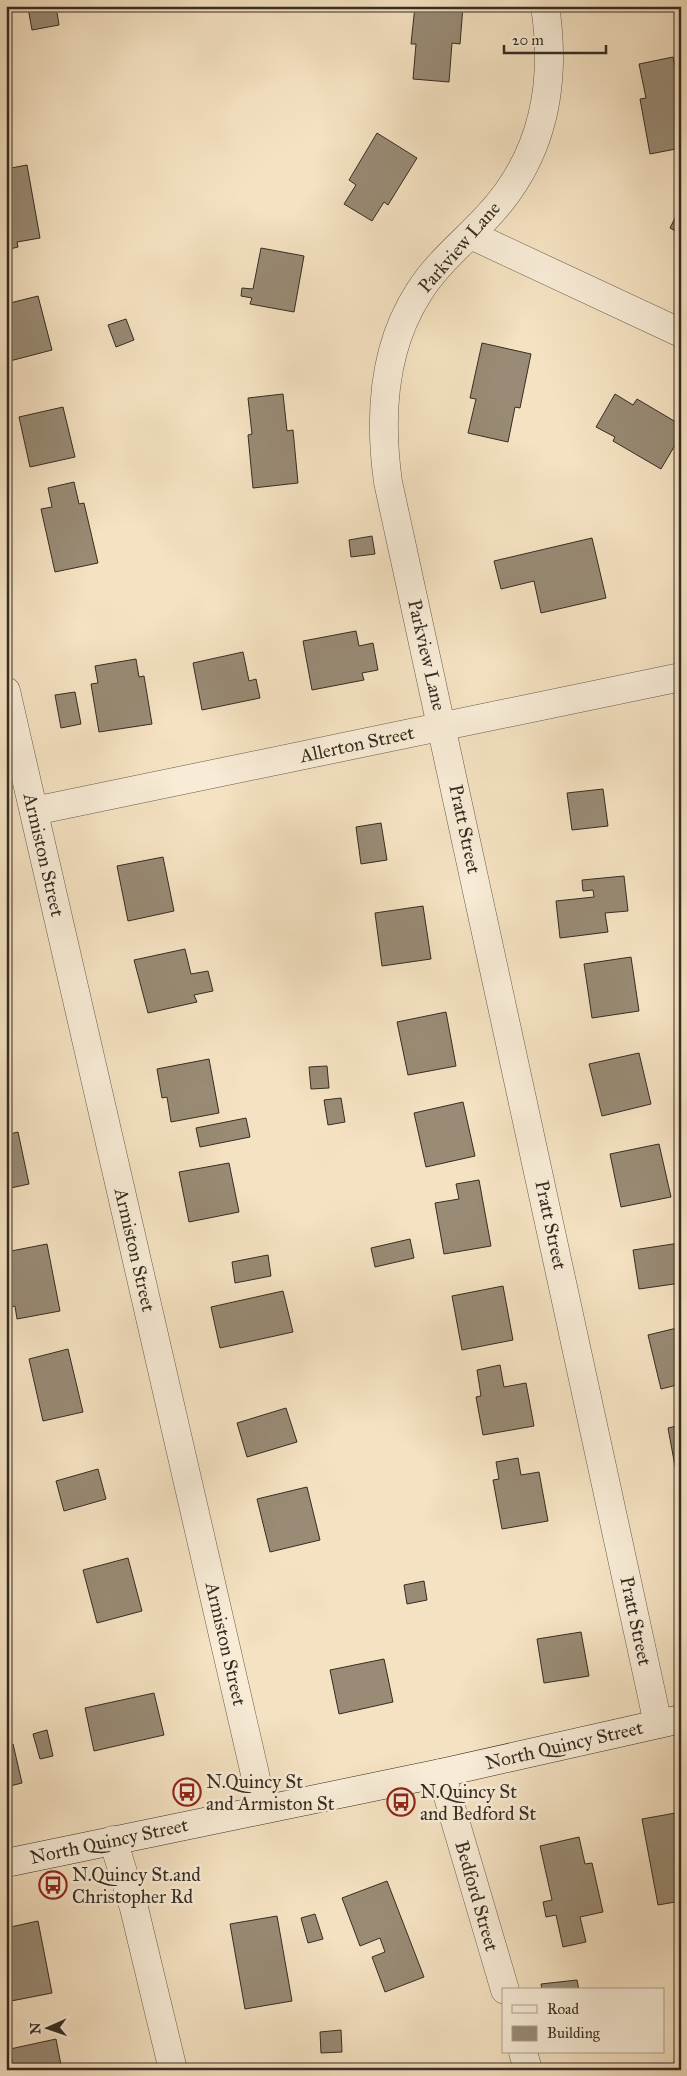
<svg xmlns="http://www.w3.org/2000/svg" width="687" height="2076" viewBox="0 0 687 2076" font-family="'IM FELL Great Primer',serif">
<rect width="100%" height="100%" fill="#f5e2c2"/>
<filter id="stains"><feTurbulence type="fractalNoise" baseFrequency=".004" numOctaves="4"/><feColorMatrix values="0 0 0 0 .2 0 0 0 0 .09 0 0 0 0 .02 0 0 0 .5 -.17"/></filter>
<radialGradient id="worn" r=".72"><stop offset=".6" stop-color="#630" stop-opacity="0"/><stop offset="1" stop-color="#630" stop-opacity=".3"/></radialGradient>
<g fill="#998b75" stroke="#362c22">
<path d="M38,6h18l3,19 -27,5 -4,-22z"/>
<path d="M415,6h48l-3,38 -8,-1 -3,39 -36,-3 3,-35h-5z"/>
<path d="M673,57l8,35v56l-31,6 -10,-55 6,-1 -7,-34z"/>
<path d="M377,133l40,25 -29,47 -4,-3 -12,19 -28,-17 12,-19 -7,-5z"/>
<path d="M27,165l13,73 -23,4 1,5 -12,3v-81z"/>
<path d="M681,206v28l-11,-6z"/>
<path d="M261,248l43,8 -10,56 -44,-8 2,-6 -11,-2 1,-8 11,1z"/>
<path d="M38,296l14,54 -46,12v-58z"/>
<path d="M126,319l8,21 -18,7 -8,-22z"/>
<path d="M482,343l49,11 -11,54 -5,-1 -7,35 -40,-9 8,-34 -6,-1z"/>
<path d="M283,394l4,37 6,-1 5,53 -45,5 -5,-53 4,-1 -4,-36z"/>
<path d="M615,394l18,11 4,-6 44,26v10l-20,34 -48,-28 2,-4 -19,-10z"/>
<path d="M63,407l12,50 -45,10 -11,-50z"/>
<path d="M74,482l5,22 5,-1 14,60 -43,9 -14,-63 11,-2 -4,-19z"/>
<path d="M372,536l3,18 -24,3 -2,-17z"/>
<path d="M592,538l14,60 -65,15 -7,-32 -33,8 -7,-28z"/>
<path d="M356,631l3,15 14,-3 5,27 -16,3 2,7 -52,10 -9,-49z"/>
<path d="M243,652l6,29 7,-2 4,19 -58,12 -9,-47z"/>
<path d="M136,659l3,18 5,-1 8,48 -53,8 -8,-48 7,-1 -3,-17z"/>
<path d="M75,692l6,32 -20,4 -6,-33z"/>
<path d="M603,789l5,37 -36,4 -5,-37z"/>
<path d="M381,823l6,37 -26,4 -5,-37z"/>
<path d="M163,857l11,54 -46,10 -11,-55z"/>
<path d="M624,876l4,35 -23,2 3,19 -48,6 -4,-37 38,-4 -1,-7 -10,1 -1,-11z"/>
<path d="M423,906l8,53 -49,7 -7,-53z"/>
<path d="M185,949l6,25 17,-3 5,20 -19,4 3,7 -49,11 -14,-53z"/>
<path d="M631,957l8,54 -47,7 -8,-54z"/>
<path d="M446,1012l10,54 -48,9 -11,-53z"/>
<path d="M639,1053l12,51 -49,12 -13,-52z"/>
<path d="M209,1059l10,54 -48,9 -4,-25 -5,1 -5,-29z"/>
<path d="M327,1066l2,22 -18,1 -2,-22z"/>
<path d="M341,1098l4,24 -17,3 -4,-25z"/>
<path d="M463,1102l12,54 -49,11 -12,-54z"/>
<path d="M246,1118l4,19 -50,10 -4,-19z"/>
<path d="M18,1132l11,52 -23,5v-54z"/>
<path d="M659,1144l12,53 -50,10 -11,-53z"/>
<path d="M229,1163l10,49 -50,10 -10,-50z"/>
<path d="M479,1180l12,66 -47,8 -9,-51 24,-4 -3,-15z"/>
<path d="M410,1239l4,19 -39,9 -4,-19z"/>
<path d="M680,1243l1,40 -42,6 -6,-39z"/>
<path d="M47,1244l13,67 -43,8 -2,-13 -5,1 -4,-17v-38z"/>
<path d="M268,1255l3,21 -36,7 -3,-21z"/>
<path d="M503,1286l10,54 -51,10 -10,-54z"/>
<path d="M283,1291l10,41 -73,16 -9,-41z"/>
<path d="M681,1327v57l-20,5 -13,-54z"/>
<path d="M68,1349l15,63 -40,9 -14,-62z"/>
<path d="M500,1365l4,22 22,-4 8,43 -51,9 -7,-38 5,-1 -4,-26z"/>
<path d="M286,1408l11,34 -50,15 -10,-34z"/>
<path d="M681,1425v63h-2l-11,-60z"/>
<path d="M518,1458l3,17 18,-3 9,49 -46,8 -9,-49 6,-1 -3,-17z"/>
<path d="M98,1469l8,30 -42,12 -8,-30z"/>
<path d="M307,1487l13,53 -50,12 -13,-53z"/>
<path d="M128,1558l14,53 -45,12 -14,-53z"/>
<path d="M424,1581l3,19 -20,4 -3,-19z"/>
<path d="M581,1632l8,44 -45,7 -7,-44z"/>
<path d="M384,1659l9,43 -54,12 -9,-44z"/>
<path d="M154,1693l10,42 -70,16 -9,-43z"/>
<path d="M47,1730l6,26 -13,3 -7,-25z"/>
<path d="M13,1744l9,39 -16,4v-41z"/>
<path d="M681,1812v89l-23,4 -16,-86z"/>
<path d="M579,1837l6,27 7,-1 11,49 -23,5 6,25 -23,5 -7,-32 -10,2 -3,-15 9,-2 -12,-54z"/>
<path d="M387,1881l37,96 -39,15 -13,-35 13,-5 -5,-14 -20,8 -18,-48z"/>
<path d="M315,1914l8,25 -15,4 -7,-25z"/>
<path d="M277,1916l15,85 -47,8 -15,-85z"/>
<path d="M38,1921l14,72 -46,9v-74z"/>
<path d="M577,1980l2,10h-37l-1,-6z"/>
<path d="M341,2030l1,22 -21,1 -1,-21z"/>
<path d="M56,2039l6,31h-48l-4,-21z"/>
</g>
<g fill="none" stroke-linecap="round" stroke-linejoin="round">
<g stroke="#665a4a" stroke-width="29">
<g id="street">
<path d="M545,6c12,78 -2,152 -58,211 -23,25 -50,46 -68,75 -37,57 -40,125 -31,190l270,1242"/>
<path d="M471,235l210,98"/>
<path d="M6,691l257,1118"/>
<path d="M34,811l647,-134"/>
<path d="M441,1773l64,217"/>
<path d="M113,1840l21,68 39,162"/>
<path d="M523,2052l5,18"/>
</g>
</g>
<g stroke="#362c22" stroke-width="29">
<path id="secondary" d="M6,1863l435,-90 240,-54"/>
</g>
<use href="#street" stroke="#f8ecd7" stroke-width="28"/>
<use href="#secondary" stroke="#f8ecd7" stroke-width="28"/>
</g>
<defs>
<g id="bus-ring" transform="scale(1.4375)"><circle r="9.5" fill="#f8ecd7" stroke="#8f2418" stroke-width="1.5"/><path d="M-5-6H5V4H4V6H2V4H-2V6H-4V4H-5ZM-3.5-4V0h7V-4ZM-3.5 1.2v1.5H-2V1.2ZM2 1.2v1.5H3.5V1.2Z" fill="#8f2418"/></g>
</defs>
<g fill-rule="evenodd">
<use href="#bus-ring" x="187" y="1792"/>
<use href="#bus-ring" x="401" y="1802"/>
<use href="#bus-ring" x="53" y="1885"/>
</g>
<g text-anchor="middle" dominant-baseline="central" stroke-width="5" stroke-linejoin="round" paint-order="stroke">
<g font-size="19" fill="#362c22" stroke="#f8ecd7">
<text transform="translate(459 247) rotate(-49)">Parkview Lane</text>
<text transform="translate(427 655) rotate(77)">Parkview Lane</text>
<text transform="translate(357 744) rotate(-12)">Allerton Street</text>
<text transform="translate(465 829) rotate(78)">Pratt Street</text>
<text transform="translate(44 855) rotate(77)">Armiston Street</text>
<text transform="translate(551 1225) rotate(78)">Pratt Street</text>
<text transform="translate(135 1250) rotate(77)">Armiston Street</text>
<text transform="translate(636 1621) rotate(78)">Pratt Street</text>
<text transform="translate(226 1644) rotate(77)">Armiston Street</text>
<text transform="translate(564 1745) rotate(-13)">North Quincy Street</text>
<text transform="translate(109 1841) rotate(-12)">North Quincy Street</text>
<text transform="translate(477 1896) rotate(74)">Bedford Street</text>
</g>
<g font-size="19" fill="#362c22" stroke="#f8ecd7" text-anchor="start">
<text x="206" y="1781">N.Quincy St<tspan x="206" dy="22">and Armiston St</tspan></text>
<text x="420" y="1791">N.Quincy St<tspan x="420" dy="22">and Bedford St</tspan></text>
<text x="72" y="1874">N.Quincy St.and<tspan x="72" dy="22">Christopher Rd</tspan></text>
</g>
</g>
<rect width="687" height="2076" fill="none" stroke="#f5e2c2" stroke-width="25"/>
<rect x="8" y="8" width="672" height="2061" fill="none" stroke="#362c22" stroke-width="2.5"/>
<rect x="12" y="12" width="662" height="2051" fill="none" stroke="#362c22"/>
<rect x="502" y="1988" width="162" height="65" fill="#f8ecd7" stroke="#aa9f8f"/>
<rect x="512" y="2005" width="25" height="8" fill="#f8ecd7" stroke="#aa9f8f"/>
<text x="547" y="2014" font-size="15" fill="#362c22">Road</text>
<rect x="512" y="2026" width="25" height="15" fill="#998b75" stroke="#aa9f8f"/>
<text x="547" y="2038" font-size="15" fill="#362c22">Building</text>
<g transform="translate(48 2028) rotate(268)" stroke="#f8ecd7" stroke-width="4" paint-order="stroke">
<path d="M0-4L9 19L0 12L-9 19Z" fill="#362c22"/>
<text y="-8" font-size="14" font-weight="bold" text-anchor="middle" fill="#362c22">N</text>
</g>
<path d="M504 45v8h102v-8" fill="none" stroke="#362c22" stroke-width="2.5"/>
<text x="512" y="45" font-size="15" fill="#362c22" stroke="#f8ecd7" stroke-width="4" paint-order="stroke">20 m</text>
<rect width="100%" height="100%" filter="url(#stains)"/>
<rect width="100%" height="100%" fill="url(#worn)"/>
</svg>
